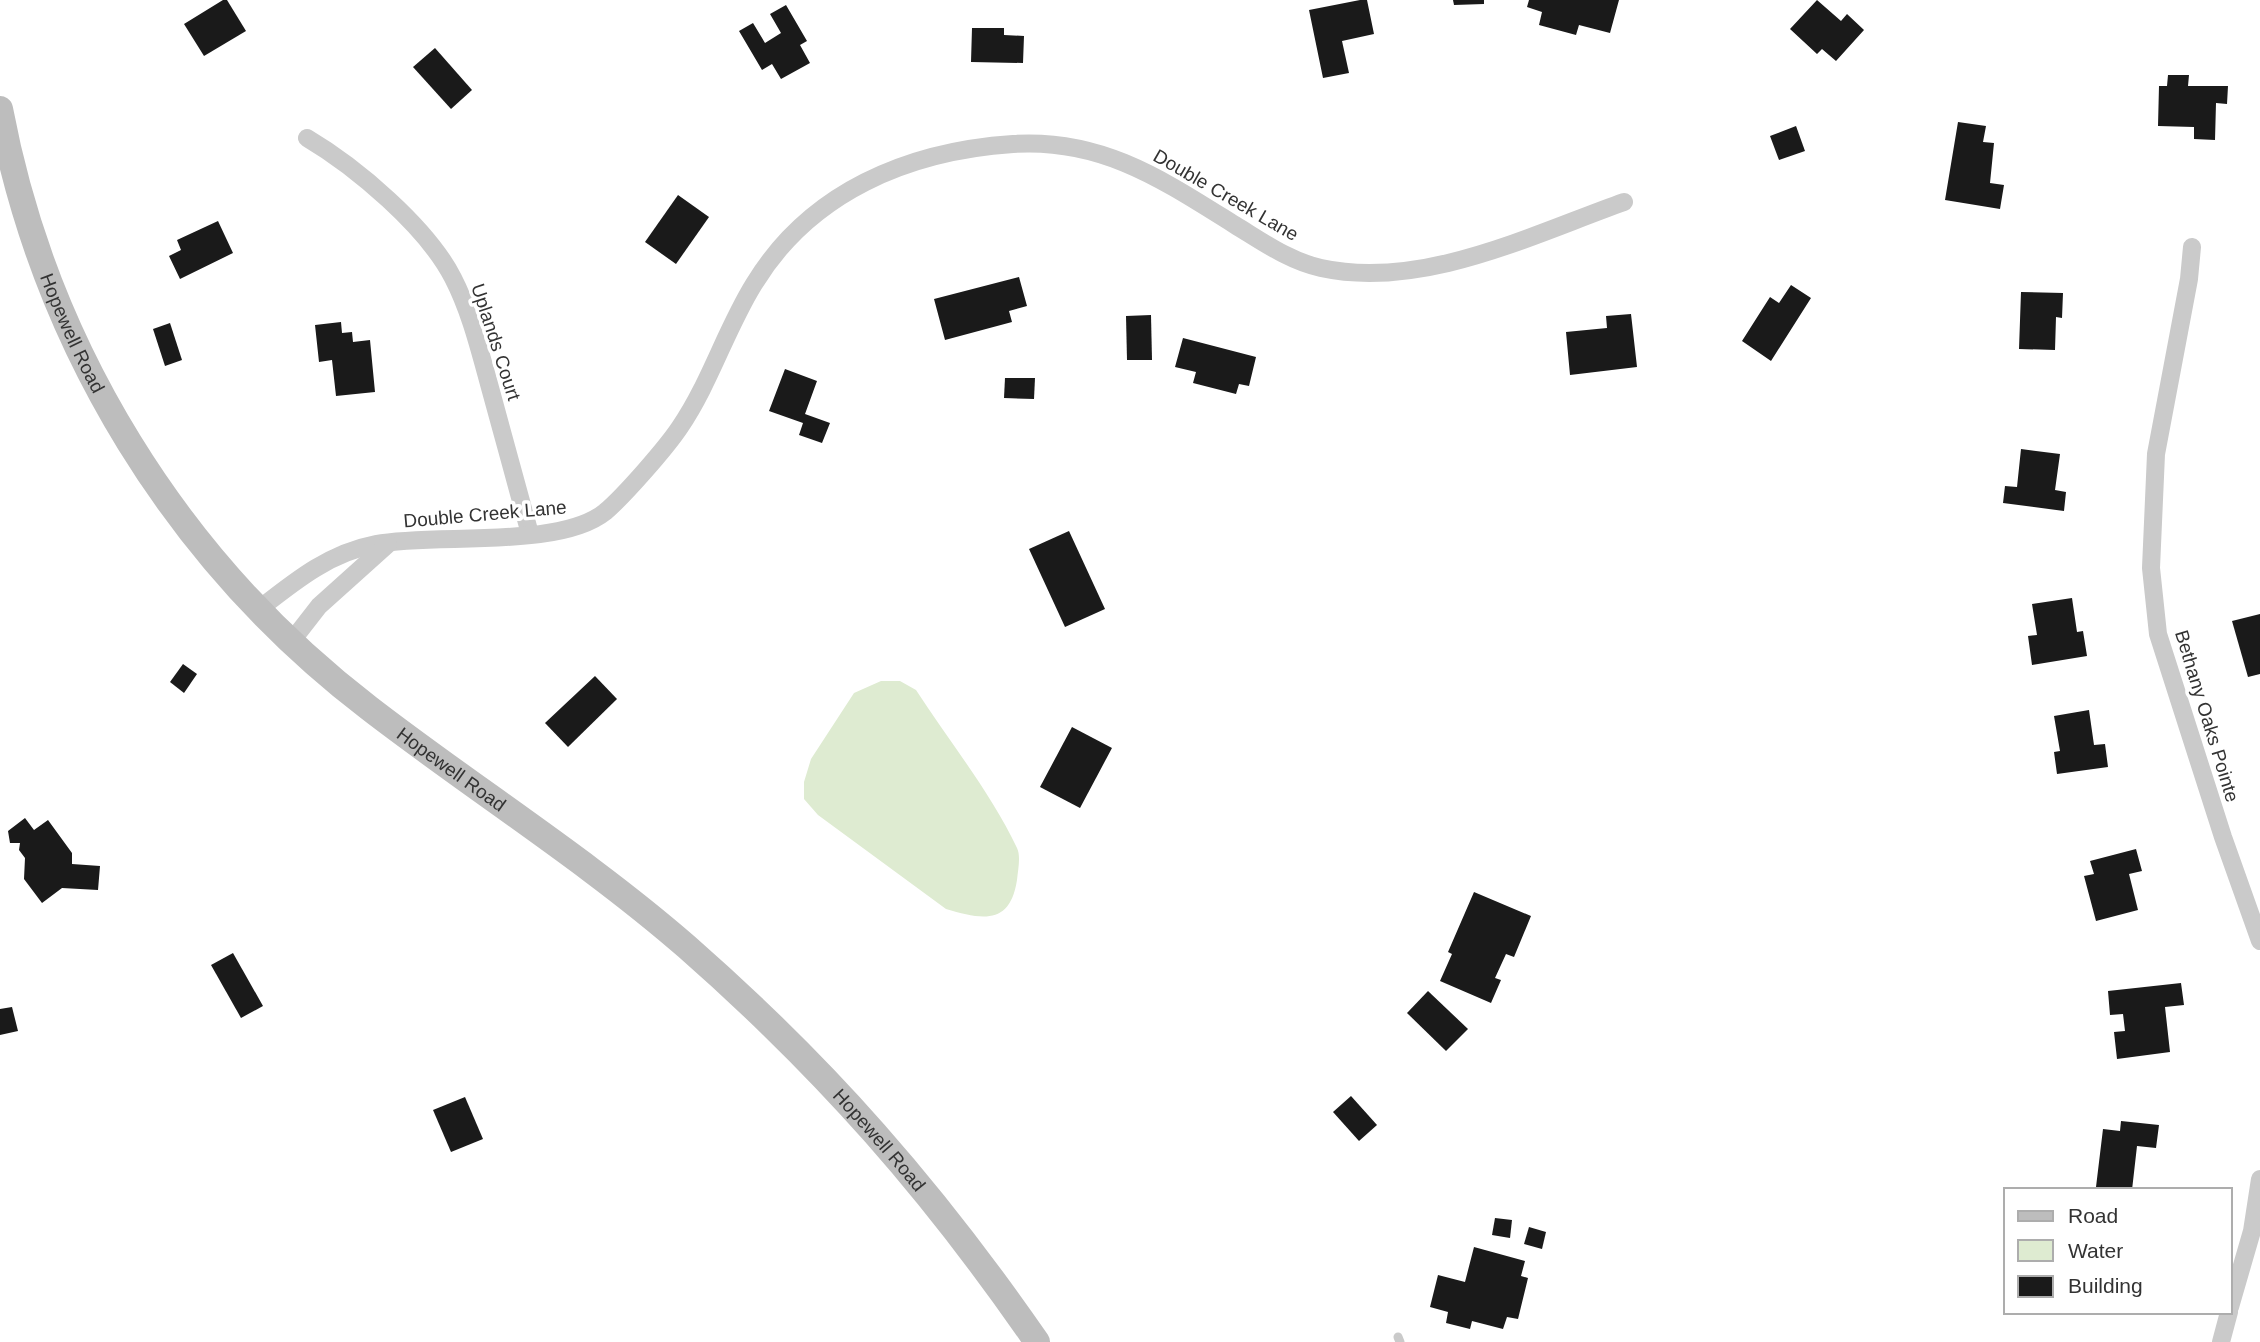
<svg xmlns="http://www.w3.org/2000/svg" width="2260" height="1342" viewBox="0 0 2260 1342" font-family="Helvetica,sans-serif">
<rect width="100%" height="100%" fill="#fff"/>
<path fill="#deebd1" d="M881,681h19l16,9c33,51 75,103 101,158 4,8 1,22 0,32 -7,45 -34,40 -71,29l-128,-94 -14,-16v-17l7,-23 43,-66z"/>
<g fill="#1a1a1a">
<path d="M223,0h4l19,31 -42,25 -20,-32z"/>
<path d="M1360,0h7l7,34 -32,7 7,32 -26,5 -14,-68z"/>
<path d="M1453,0h31v4l-30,1z"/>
<path d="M1529,0h90l-9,33 -31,-8 -3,10 -37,-10 3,-13 -15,-5z"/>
<path d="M1817,0l24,21 6,-7 17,16 -28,31 -14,-12 -5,5 -27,-25z"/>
<path d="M786,5l21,36 -7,4 10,18 -29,16 -9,-15 -10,6 -23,-39 14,-8 12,20 16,-10 -11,-19z"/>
<path d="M972,28h32v7l20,1 -1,27 -52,-1z"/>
<path d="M435,48l37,42 -21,19 -38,-42z"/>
<path d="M2168,75h21l-1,11h40l-1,18 -11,-1 -1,37 -21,-1v-12l-36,-1 1,-40h8z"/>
<path d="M1958,122l28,4 -3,16 11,1 -4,40 14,2 -4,24 -55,-9z"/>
<path d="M1796,126l9,25 -26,9 -9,-24z"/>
<path d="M678,195l31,22 -33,47 -31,-22z"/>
<path d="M218,221l15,32 -53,26 -11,-23 12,-6 -4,-10z"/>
<path d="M1019,277l8,29 -18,5 3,11 -67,18 -11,-41z"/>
<path d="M1791,285l20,13 -40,63 -29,-20 28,-44 9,6z"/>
<path d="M2021,292l42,1 -1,25 -6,-1 -1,33 -36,-1z"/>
<path d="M1631,314l6,53 -67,8 -4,-43 41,-4 -1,-12z"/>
<path d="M1151,315l1,45h-25l-1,-44z"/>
<path d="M341,322l1,11 10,-1 1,10 17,-2 5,52 -39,4 -4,-36 -13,2 -4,-37z"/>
<path d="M170,323l12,37 -17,6 -12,-37z"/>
<path d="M1183,338l73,19 -7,29 -10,-2 -3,10 -43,-11 3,-11 -21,-5z"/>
<path d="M785,369l32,12 -12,33 25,9 -8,20 -23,-8 4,-12 -34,-12z"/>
<path d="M1005,378h30l-1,21 -30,-1z"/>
<path d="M2021,449l39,5 -5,36 11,2 -2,19 -61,-8 2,-17 12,1z"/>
<path d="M1069,531l36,78 -40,18 -36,-78z"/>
<path d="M2072,598l5,34 6,-1 4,25 -55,9 -4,-29 9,-1 -5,-31z"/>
<path d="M2260,614v60l-12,3 -16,-56z"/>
<path d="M183,664l14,10 -13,19 -14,-11z"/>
<path d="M595,676l22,23 -49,48 -23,-24z"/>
<path d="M2089,710l5,35 11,-1 3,23 -51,7 -3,-22 6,-1 -6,-35z"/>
<path d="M1072,727l40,21 -32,60 -40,-21z"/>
<path d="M25,818l9,12 14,-10 24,33v11l28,2 -2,24 -36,-2 -20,15 -18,-24 1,-21 -6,-8 1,-7h-10l-2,-12z"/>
<path d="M2136,849l6,22 -13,3 9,36 -42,11 -12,-45 10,-2 -4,-13z"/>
<path d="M1474,892l57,24 -17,41 -8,-3 -11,24 6,2 -10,23 -51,-22 12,-27 -4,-2z"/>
<path d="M233,953l30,53 -22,12 -30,-53z"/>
<path d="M2181,983l3,22 -19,2 5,45 -53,7 -3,-27 11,-1 -2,-17 -13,1 -2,-24z"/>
<path d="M1428,991l40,38 -22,22 -39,-38z"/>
<path d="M12,1007l6,24 -18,4v-26z"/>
<path d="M1351,1096l26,29 -18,16 -26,-29z"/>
<path d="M465,1097l18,42 -32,13 -18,-42z"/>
<path d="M2121,1121l38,4 -3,23 -19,-2 -5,44 -36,-3 7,-58 17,2z"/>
<path d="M1495,1218l17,2 -2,18 -18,-3z"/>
<path d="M1529,1227l17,5 -4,17 -18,-5z"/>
<path d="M1474,1247l51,14 -4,15 7,2 -10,41 -11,-2 -4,12 -31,-8 -2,8 -24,-6 2,-11 -18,-5 8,-32 27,7z"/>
</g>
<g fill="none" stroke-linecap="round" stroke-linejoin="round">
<path stroke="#cacaca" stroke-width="9" d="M1398,1337l2,5"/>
<g stroke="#cacaca" stroke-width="18">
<path d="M307,138c49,29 120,89 146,140 17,33 26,70 36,106 14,50 27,100 41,150"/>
<path d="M2192,247l-3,32 -33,175 -5,114 7,66 65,203 37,104"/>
<path d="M258,610c37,-29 71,-57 118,-66 61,-11 183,5 229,-32 19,-16 61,-64 75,-85 30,-44 46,-98 74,-143 56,-92 154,-133 259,-140 89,-6 150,36 222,81 28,17 54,36 86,43 101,22 210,-33 303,-66"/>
<path d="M291,642l28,-36 69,-62"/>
<path d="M2230,1307l22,-76 8,-52"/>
<path d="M2221,1342l8,-30"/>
</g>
<path stroke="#bdbdbd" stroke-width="26" id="s1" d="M0,109c45,238 177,452 369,599 105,81 218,152 318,239 139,122 245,243 350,395"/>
</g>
<g text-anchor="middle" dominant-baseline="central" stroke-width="7" stroke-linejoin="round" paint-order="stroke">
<g font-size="19" fill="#333" stroke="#fff">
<text transform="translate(1226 195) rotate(30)">Double Creek Lane</text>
<text stroke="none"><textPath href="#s1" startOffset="236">Hopewell Road</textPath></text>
<text transform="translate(496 342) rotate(72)">Uplands Court</text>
<text transform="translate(485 514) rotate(-5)">Double Creek Lane</text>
<text transform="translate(2207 716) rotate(73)">Bethany Oaks Pointe</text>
<text stroke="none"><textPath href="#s1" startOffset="822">Hopewell Road</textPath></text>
<text stroke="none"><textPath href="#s1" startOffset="1390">Hopewell Road</textPath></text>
</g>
</g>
<rect x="2004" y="1188" width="228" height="126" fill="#ffffff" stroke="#adadad" stroke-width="2"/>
<rect x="2018" y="1211" width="35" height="10" fill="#bdbdbd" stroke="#adadad" stroke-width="2"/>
<text x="2068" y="1223" font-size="21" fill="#333333">Road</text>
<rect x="2018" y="1240" width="35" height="21" fill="#deebd1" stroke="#adadad" stroke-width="2"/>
<text x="2068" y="1258" font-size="21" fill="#333333">Water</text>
<rect x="2018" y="1276" width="35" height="21" fill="#1a1a1a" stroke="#adadad" stroke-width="2"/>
<text x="2068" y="1293" font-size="21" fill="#333333">Building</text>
</svg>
